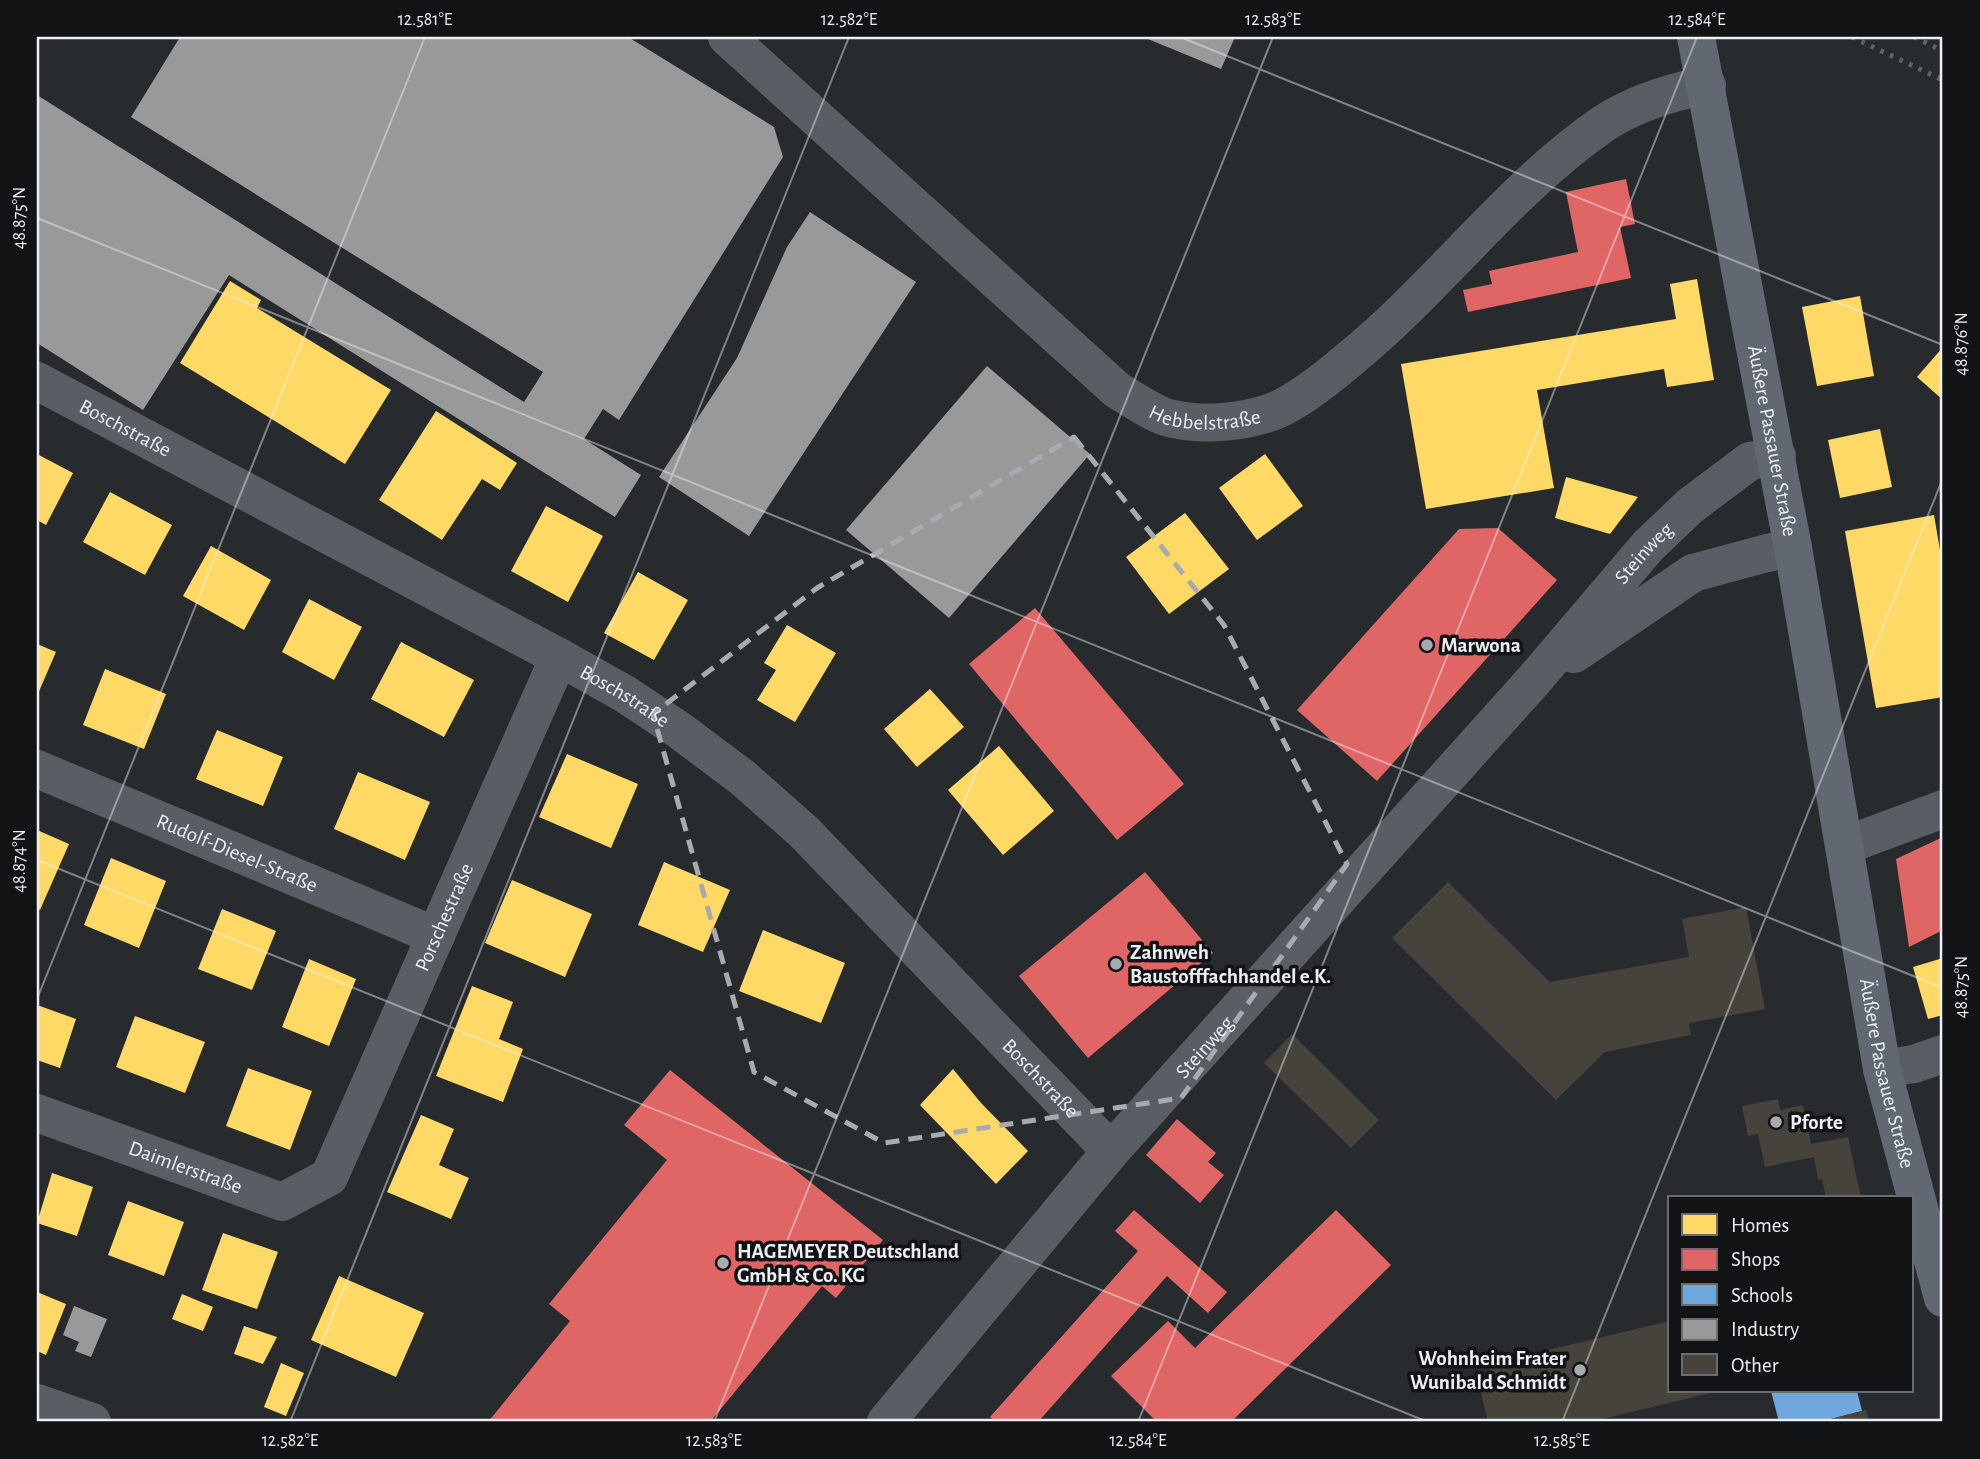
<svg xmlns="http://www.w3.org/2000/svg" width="1980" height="1459" viewBox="0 0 1980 1459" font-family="'Alegreya Sans',sans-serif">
<rect width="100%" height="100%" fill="#282b2e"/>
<g fill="#ffd966">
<path d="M1697,279l17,101 -47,7 -3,-18 -127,21 17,98 -128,21 -25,-145 275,-45 -6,-35z"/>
<path d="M230,281l31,19 -4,8 134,82 -46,74 -165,-101z"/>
<path d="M1860,296l14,80 -57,10 -15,-79z"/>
<path d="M1943,347v53l-26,-23z"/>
<path d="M436,411l81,52 -17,27 -18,-11 -40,61 -63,-40z"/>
<path d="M1880,429l12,58 -52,11 -12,-58z"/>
<path d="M37,454l36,19 -27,52 -9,-5z"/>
<path d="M1265,454l38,52 -46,34 -38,-52z"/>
<path d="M1566,477l72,20 -28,37 -55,-16z"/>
<path d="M110,492l62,33 -27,50 -62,-33z"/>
<path d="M546,506l57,30 -35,66 -57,-31z"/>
<path d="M1185,513l44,56 -60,45 -43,-57z"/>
<path d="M1934,515l9,53v129l-67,11 -31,-177z"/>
<path d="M211,546l60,34 -27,50 -61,-34z"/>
<path d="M638,572l50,28 -34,60 -50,-27z"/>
<path d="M309,599l53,28 -28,53 -52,-28z"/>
<path d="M787,625l49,28 -41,69 -38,-22 19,-30 -12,-7z"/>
<path d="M401,642l73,38 -30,57 -73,-38z"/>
<path d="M37,644l19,8 -19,44z"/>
<path d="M105,669l61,25 -22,55 -61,-24z"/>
<path d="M930,689l34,38 -47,40 -33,-38z"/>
<path d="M217,730l66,27 -20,49 -67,-27z"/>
<path d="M999,746l55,65 -51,44 -55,-65z"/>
<path d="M567,754l71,30 -27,64 -72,-31z"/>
<path d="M358,772l72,30 -25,58 -71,-31z"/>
<path d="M37,830l32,14 -29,66 -3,-2z"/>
<path d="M111,858l55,23 -27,67 -55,-23z"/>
<path d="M664,862l66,28 -27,62 -65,-27z"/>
<path d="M512,880l80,34 -27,63 -80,-34z"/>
<path d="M222,909l54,22 -24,59 -54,-21z"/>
<path d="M763,930l82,33 -24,60 -82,-32z"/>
<path d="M1943,958v57l-15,4 -15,-52z"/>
<path d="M309,959l47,20 -27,67 -47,-19z"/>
<path d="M472,986l41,16 -14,37 24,10 -20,53 -67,-26z"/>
<path d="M37,1005l39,14 -16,49 -23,-8z"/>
<path d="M135,1016l70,26 -20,51 -69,-26z"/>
<path d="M248,1068l64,23 -22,59 -64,-24z"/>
<path d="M953,1069l28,34 47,48 -32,33 -76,-79z"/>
<path d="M421,1115l33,14 -15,36 30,13 -18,41 -64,-27z"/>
<path d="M52,1173l41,14 -16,49 -40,-13z"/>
<path d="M128,1201l56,21 -20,54 -56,-21z"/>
<path d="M223,1233l55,19 -21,57 -55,-19z"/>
<path d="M339,1276l85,37 -28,64 -85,-37z"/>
<path d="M37,1292l29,12 -20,51 -9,-4z"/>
<path d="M182,1294l31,13 -10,24 -31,-12z"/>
<path d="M244,1326l33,11 -14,27 -29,-10z"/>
<path d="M281,1363l23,10 -18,43 -22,-9z"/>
</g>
<g fill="#e06666">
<path d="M1626,179l9,45 -15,3 11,51 -163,34 -5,-22 29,-6 -3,-13 89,-19 -12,-60z"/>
<path d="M1498,528l59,52 -180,201 -80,-71 162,-181z"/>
<path d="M1035,608l149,176 -67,56 -148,-176z"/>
<path d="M1943,837v93l-34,17 -13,-88z"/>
<path d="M1145,872l68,81 -125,105 -69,-82z"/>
<path d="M670,1070l213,170 -47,58 -14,-12 -112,136h-222l82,-101 -21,-17 118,-144 -43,-35z"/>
<path d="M1177,1119l39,34 -8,9 16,13 -24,28 -54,-48z"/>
<path d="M1134,1210l93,82 -19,21 -41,-37 -129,146h-42l-6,-5 148,-166 -23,-20z"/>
<path d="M1336,1210l55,55 -160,157h-74l-46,-46 57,-55 27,27z"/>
</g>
<path fill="#6fa8dc" d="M1771,1391h86l5,20 -43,11h-40z"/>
<g fill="#999">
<path d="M180,37h448l146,90 9,30 -164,263 -16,-11 -19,30 57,36 -26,42 -386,-242 -86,135 -106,-67v-248l487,307 19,-30 -412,-255z"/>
<path d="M1143,37h92l-14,32z"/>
<path d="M810,212l106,70 -167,254 -90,-59 78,-119 50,-111z"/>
<path d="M987,366l103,88 -141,164 -103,-88z"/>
<path d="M74,1306l33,13 -16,38 -16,-6 4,-9 -16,-7z"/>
</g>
<g fill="#45433b">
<path d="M1448,882l102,100 139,-25 -7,-38 64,-12 19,102 -76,14 2,12 -86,17 -49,48 -164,-162z"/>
<path d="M1292,1034l87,86 -28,28 -87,-85z"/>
<path d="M1778,1099l2,11 23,-5 8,39 37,-7 13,61h-35l-4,-19 -4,1 -4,-23 -49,10 -7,-33 -10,2 -6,-30z"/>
<path d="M1670,1321v70l45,1 -125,30h-102l-8,-33 13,-26z"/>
<path d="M1866,1410l4,12h-47v-1z"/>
</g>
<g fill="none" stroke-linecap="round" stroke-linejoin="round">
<g stroke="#595e65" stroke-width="38">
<path id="s1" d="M727,37l390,353c15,9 39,26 56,29 32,7 69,3 99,-7 24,-9 59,-37 79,-54 88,-72 159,-170 252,-234 30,-20 69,-32 104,-39"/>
<path id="s2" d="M37,381l522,276 66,37 54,36 64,48 61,54 307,319"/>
<path d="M1574,654l119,-81 74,-20 26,-5"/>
<path id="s3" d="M37,769l399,167"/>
<path d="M1844,846l99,-37"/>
<path d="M1882,1069l32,-5 29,-10"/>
<path id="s4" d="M37,1113l245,89 47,-25 230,-520"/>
<path d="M37,1403l55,19"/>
<path id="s5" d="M886,1422l225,-271 423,-471 114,-134 42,-40 60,-45 27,-5"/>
</g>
<path stroke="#616871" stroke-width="38" id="s6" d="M1696,37l97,511 89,521 61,229"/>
<g stroke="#5f6267" stroke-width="5" stroke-dasharray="3.5 7" stroke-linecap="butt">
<path d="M1852,37l91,43"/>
<path d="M1914,37l29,14"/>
</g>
</g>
<path fill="none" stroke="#a7aaae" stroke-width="5" stroke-dasharray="14 9" stroke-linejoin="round" d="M1074,437l150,188 123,239 -166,234 -297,45 -130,-71 -101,-358 164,-126z"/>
<path fill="none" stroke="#eceff3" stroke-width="2" stroke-opacity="0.45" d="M1180,37l763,308M37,218l1906,770M37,860l1391,562M37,999l388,-962M290,1422l559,-1385M714,1422l559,-1385M1138,1422l559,-1385M1562,1422l381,-944"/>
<g fill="#a7aaae" stroke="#111315" stroke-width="2.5">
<circle cx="1427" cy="645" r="7"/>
<circle cx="1116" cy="964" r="7"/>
<circle cx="1776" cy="1122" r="7"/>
<circle cx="723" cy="1263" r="7"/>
<circle cx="1580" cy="1370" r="7"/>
</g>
<g text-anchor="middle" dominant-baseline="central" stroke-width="7" stroke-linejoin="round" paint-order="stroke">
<g font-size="21" fill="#eceff3" stroke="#111315">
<text stroke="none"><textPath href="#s1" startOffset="621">Hebbelstraße</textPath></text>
<text stroke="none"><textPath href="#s2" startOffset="100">Boschstraße</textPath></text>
<text stroke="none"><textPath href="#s6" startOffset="411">Äußere Passauer Straße</textPath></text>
<text stroke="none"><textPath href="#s5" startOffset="1153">Steinweg</textPath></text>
<text stroke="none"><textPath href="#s2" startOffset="667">Boschstraße</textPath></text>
<text stroke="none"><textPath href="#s3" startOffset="217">Rudolf-Diesel-Straße</textPath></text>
<text stroke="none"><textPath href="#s4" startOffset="598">Porschestraße</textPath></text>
<text stroke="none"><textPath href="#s5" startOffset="492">Steinweg</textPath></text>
<text stroke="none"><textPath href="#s6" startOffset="1054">Äußere Passauer Straße</textPath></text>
<text stroke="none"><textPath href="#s2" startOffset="1234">Boschstraße</textPath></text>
<text stroke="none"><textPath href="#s4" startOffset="158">Daimlerstraße</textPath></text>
</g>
<g font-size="21" font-weight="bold" fill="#eceff3" stroke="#111315" text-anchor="start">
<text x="1441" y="645">Marwona</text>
<text x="1130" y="952">Zahnweh<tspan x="1130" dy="24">Baustofffachhandel e.K.</tspan></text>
<text x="1790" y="1122">Pforte</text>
<text x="737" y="1251">HAGEMEYER Deutschland<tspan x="737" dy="24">GmbH &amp; Co. KG</tspan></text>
<text x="1566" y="1358" text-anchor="end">Wohnheim Frater<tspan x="1566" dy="24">Wunibald Schmidt</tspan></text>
</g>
</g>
<rect width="1980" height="1459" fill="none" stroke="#111315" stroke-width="77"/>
<rect x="1668" y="1196" width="245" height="196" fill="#111315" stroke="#696b6e" stroke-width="2"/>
<rect x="1682" y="1214" width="35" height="21" fill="#ffd966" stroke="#696b6e" stroke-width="2"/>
<text x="1731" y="1232" font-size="21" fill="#eceff3">Homes</text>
<rect x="1682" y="1249" width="35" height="21" fill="#e06666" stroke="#696b6e" stroke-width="2"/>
<text x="1731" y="1266" font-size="21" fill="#eceff3">Shops</text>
<rect x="1682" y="1284" width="35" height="21" fill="#6fa8dc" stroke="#696b6e" stroke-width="2"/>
<text x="1731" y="1302" font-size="21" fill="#eceff3">Schools</text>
<rect x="1682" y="1319" width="35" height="21" fill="#999999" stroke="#696b6e" stroke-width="2"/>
<text x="1731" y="1336" font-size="21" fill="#eceff3">Industry</text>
<rect x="1682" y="1354" width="35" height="21" fill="#45433b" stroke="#696b6e" stroke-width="2"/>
<text x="1731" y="1372" font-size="21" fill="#eceff3">Other</text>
<rect x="38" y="38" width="1903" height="1382" fill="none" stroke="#eceff3" stroke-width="2.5"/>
<g font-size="18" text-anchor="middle" fill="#eceff3">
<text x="425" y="25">12.581°E</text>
<text x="849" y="25">12.582°E</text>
<text x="1273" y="25">12.583°E</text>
<text x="1697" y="25">12.584°E</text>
<text transform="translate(19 218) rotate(-90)" y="6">48.875°N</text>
<text transform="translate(1961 344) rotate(-90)" y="6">48.876°N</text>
<text transform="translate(19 861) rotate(-90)" y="6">48.874°N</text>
<text transform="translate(1961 987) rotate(-90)" y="6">48.875°N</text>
<text x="290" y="1446">12.582°E</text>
<text x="714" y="1446">12.583°E</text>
<text x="1138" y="1446">12.584°E</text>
<text x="1562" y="1446">12.585°E</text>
</g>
</svg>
